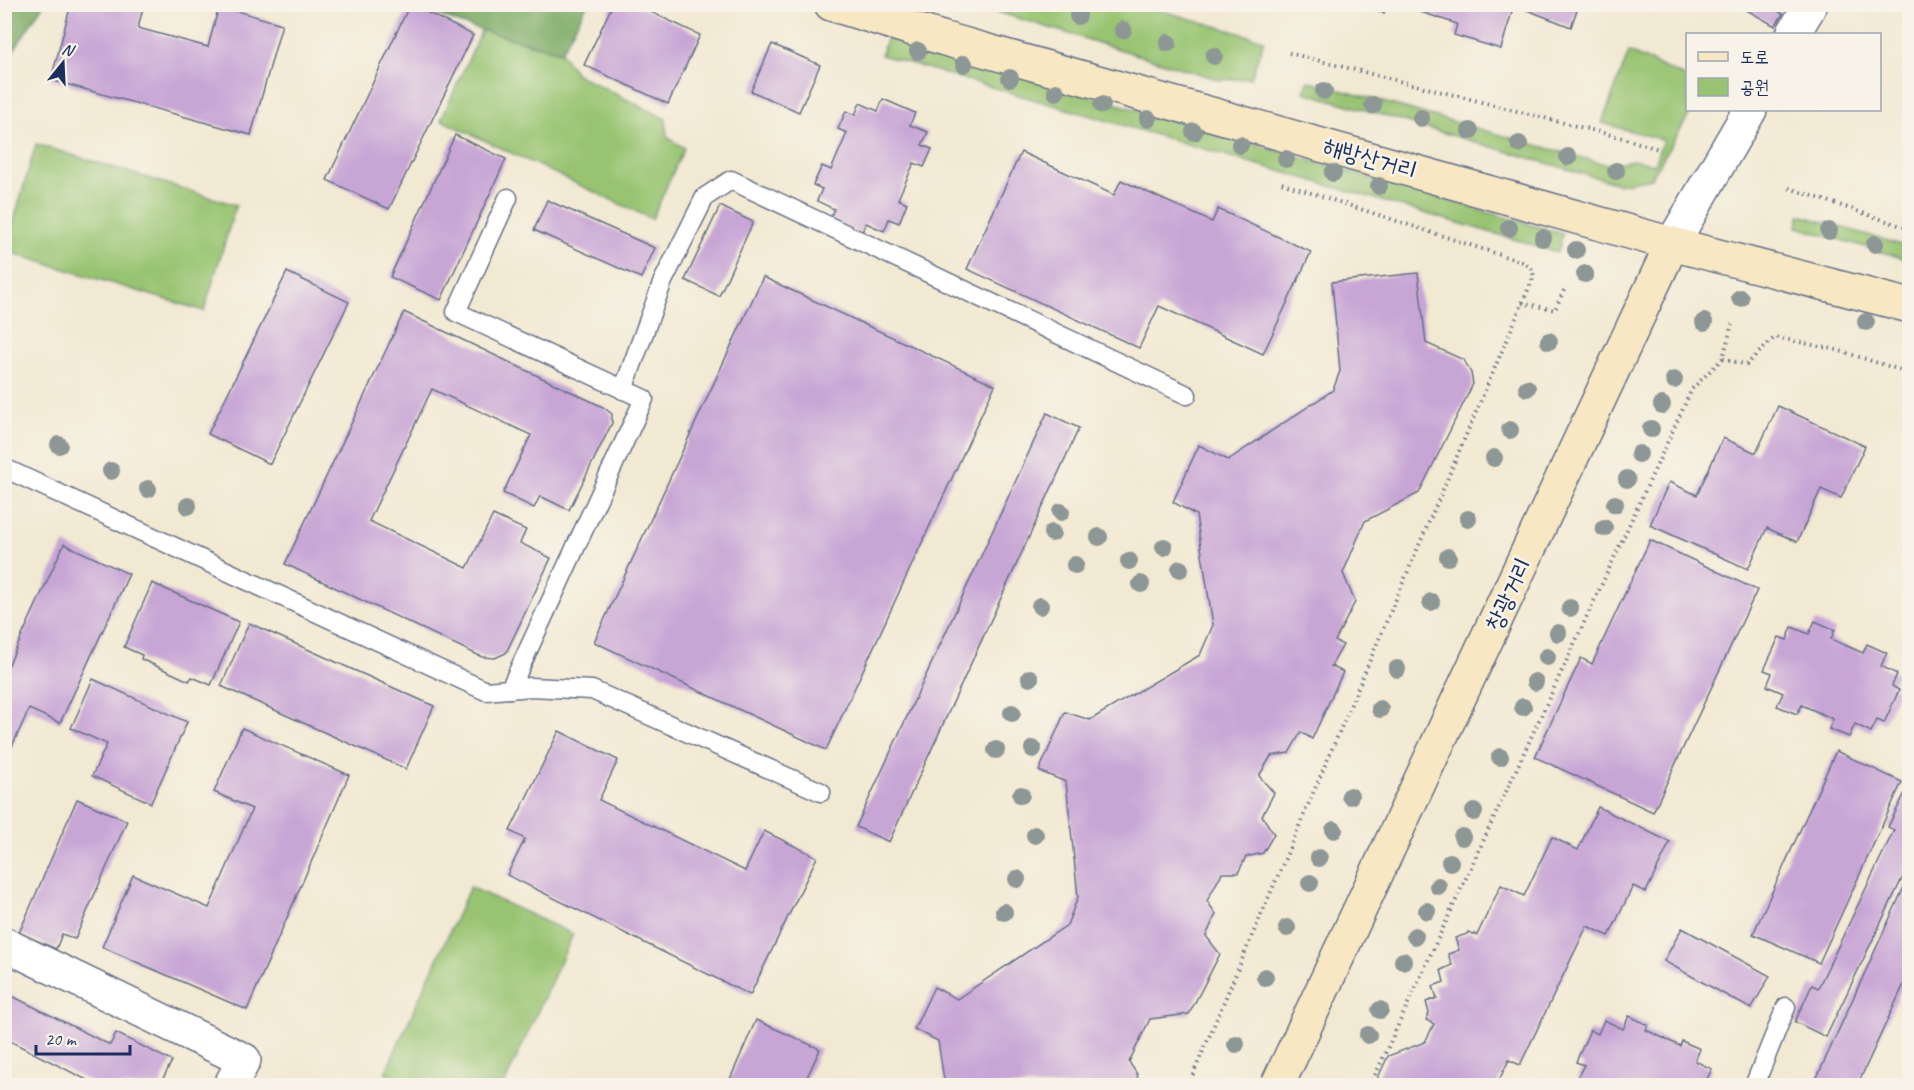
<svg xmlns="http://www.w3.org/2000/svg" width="1914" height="1090" viewBox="0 0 1914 1090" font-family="Caveat,'Poor Story',sans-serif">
<rect width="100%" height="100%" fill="#f7f3e8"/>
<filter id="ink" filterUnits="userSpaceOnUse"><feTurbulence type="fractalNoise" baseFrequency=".0167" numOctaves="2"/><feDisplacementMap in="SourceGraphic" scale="12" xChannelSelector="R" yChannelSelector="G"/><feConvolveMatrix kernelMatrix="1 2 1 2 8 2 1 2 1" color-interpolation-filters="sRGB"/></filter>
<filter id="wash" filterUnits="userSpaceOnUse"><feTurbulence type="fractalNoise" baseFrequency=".008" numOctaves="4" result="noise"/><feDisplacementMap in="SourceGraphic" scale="24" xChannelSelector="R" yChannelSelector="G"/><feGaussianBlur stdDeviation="1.35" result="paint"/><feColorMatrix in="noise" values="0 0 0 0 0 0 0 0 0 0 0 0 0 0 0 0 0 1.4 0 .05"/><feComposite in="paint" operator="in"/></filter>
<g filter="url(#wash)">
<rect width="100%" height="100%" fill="#f2e9d2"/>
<g fill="#98c471" stroke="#5a7a68" stroke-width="1.5">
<path d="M975,5h167l122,35 -13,38 -31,2z"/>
<path d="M482,30l79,22 15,22 90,45 1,18 17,11 -32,71 -211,-99z"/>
<path d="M887,37l676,197 -5,18 -677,-197z"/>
<path d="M1629,52l58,26 1,32h4l-41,68 -33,6 -314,-92 4,-11 300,84 24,-5 22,4 9,-24 -61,-17z"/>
<path d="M36,144l200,61 -32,106 -199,-60z"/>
<path d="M1800,215l109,32v13l-112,-33z"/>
<path d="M470,887l103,47 -69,151h-91l-28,-12z"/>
</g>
<g fill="#7aaa63" stroke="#4a6c60" stroke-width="1.5">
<path d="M4,5h39l-31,48 -7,-3z"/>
<path d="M414,5l173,-1v1l-26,47 -100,-28z"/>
</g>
<g id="blocks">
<g fill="#c7a5d5">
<path d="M71,4h73l-6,24 70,19 11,-41 63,18 -31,111 -200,-55z"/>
<path d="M410,4l63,31 -84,174 -62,-29z"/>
<path d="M613,4h21l66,31 -32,69 -84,-39z"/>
<path d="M1356,4h30l-2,9z"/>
<path d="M1424,4h155l-8,23 -57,-22 -13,44 -47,-14 3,-11 -36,-12z"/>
<path d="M1748,4h19l16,10 -8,12 -30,-17z"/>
<path d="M772,44l48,21 -21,47 -48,-21z"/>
<path d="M883,99l32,14 -5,12 18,7 -6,13 10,4 -8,18 -10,-4 -16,36 9,4 -8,20 -10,-4 -5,12 -18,-8 -5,11 -32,-14 5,-11 -17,-8 5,-12 -9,-4 9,-19 9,4 16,-37 -9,-4 8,-18 9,4 5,-12 18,8z"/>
<path d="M455,135l51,24 -65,141 -51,-23z"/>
<path d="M1021,152l93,43 7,-15 91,42 6,-13 93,43 -48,102 -104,-48 -20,42 -172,-79z"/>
<path d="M547,200l108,48 -14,30 -107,-48z"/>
<path d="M720,206l33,16 -34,74 -34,-16z"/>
<path d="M287,272l62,30 -79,162 -62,-30z"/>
<path d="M1418,273l8,70 38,17 7,13 2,11 -54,109 -54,28 -22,52 12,29 -20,39 8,4 -12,21 12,6 -31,67 -11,-7 -12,21 -18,3 -12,20 15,17 -12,23 12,18 -11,19 -17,4 -8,16h-16l-15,28 9,13 -10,22 14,18 -31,60 -39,5 -21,43 8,12 2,12h-194l-7,-45 -24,-12 20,-42 23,12 110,-74 11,-28 -12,-115 -27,-11 26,-59 25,8 110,-65 13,-30 -17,-110 -23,-13 26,-57 29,15 105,-70 7,-19 -8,-89z"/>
<path d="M763,277l232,108 -169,365 -232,-108z"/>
<path d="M404,312l199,95 9,7v9l-43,87 -29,-14 -6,12 -31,-15 28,-58 -99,-46 -63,132 98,47 26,-53 33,15 -6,13 31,15 -45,95 -11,5 -13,-1 -197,-93z"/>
<path d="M1778,406l87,40 -24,52 -20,-9 -24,53 -30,-14 -19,41 -98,-44 19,-43 28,13 26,-57 33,15z"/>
<path d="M1047,413l32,15 -190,414 -33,-15z"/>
<path d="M1650,540l107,50 -104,222 -118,-55 46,-99 11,6z"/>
<path d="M64,544l65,30 -69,149 -31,-14 -24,53v-89z"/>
<path d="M152,583l87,39 -28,63 -19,-8 -3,4 -48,-22 1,-4 -18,-8z"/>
<path d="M1815,621l20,9 -4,9 32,14 4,-9 20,9 -6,13 16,8 -5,12 7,4 -15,33 -7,-3 -6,12 -16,-8 -6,13 -20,-8 4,-10 -31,-14 -5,9 -20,-8 6,-13 -16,-7 5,-13 -8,-3 15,-33 8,3 5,-13 17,7z"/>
<path d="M249,623l185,83 -28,63 -185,-83z"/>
<path d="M93,679l94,43 -36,81 -59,-27 15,-32 -36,-16z"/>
<path d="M242,728l107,47 -102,235 -145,-63 31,-72 76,33 43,-99 -38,-17z"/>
<path d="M559,731l59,29 -19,40 146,71 19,-40 53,26 -67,138 -243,-120 18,-36 -15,-8z"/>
<path d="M1836,751l66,31 -83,181 -66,-29z"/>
<path d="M1910,783v79l-84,175 -31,-15 17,-37 6,3 76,-158 -6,-3z"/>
<path d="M77,799l50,22 -52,118 -13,-5 -6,15 -37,-16z"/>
<path d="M1598,807l72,35 -24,50 -13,-6 -24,50 -22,-10 -67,139 -11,-5 -13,26h-122l14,-30 37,-14 9,-18 -8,-4 3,-7 -3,-11 11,-4 -4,-12 11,-4 -3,-12 11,-5 -4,-11 11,-4 -4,-12 12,-4 1,-2 9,3 24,-50 23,11 28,-59 26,13z"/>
<path d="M1910,874v97l-53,115h-44z"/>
<path d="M1682,928l88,48 -19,33 -87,-48z"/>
<path d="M4,992l106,53 6,-12 56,28 -13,25h-70l2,-4 -87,-44z"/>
<path d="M1629,1016l19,9 -2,5 34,16 2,-5 18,8 -5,12 17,8 -7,14 5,3h-118l-15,-8 7,-13 -8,-3 14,-32 8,4 6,-14 19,9z"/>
<path d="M756,1020l64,29 -17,37h-76z"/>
</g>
</g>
</g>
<g filter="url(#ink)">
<use href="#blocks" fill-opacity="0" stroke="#667087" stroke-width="1.5"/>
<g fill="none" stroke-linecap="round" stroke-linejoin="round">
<g stroke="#667087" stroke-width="21">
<g id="lane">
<path d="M508,198l-52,114 188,87 -134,290"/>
<path d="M623,390l40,-109 42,-84 26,-17 456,215"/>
<path d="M4,468l482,223 45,-4 61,3 229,102"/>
<path d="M1754,1086l32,-79"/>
</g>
</g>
<g stroke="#667087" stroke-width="36">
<g id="street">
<path d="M1793,34l18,-30"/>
<path d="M1672,244l78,-134"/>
<path d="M4,944l240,116 -14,26"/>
</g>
</g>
<g stroke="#667087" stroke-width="36">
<g id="secondary">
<path d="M831,4l114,35 727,205 238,62"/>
<path d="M1277,1086l395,-842"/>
</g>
</g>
<g stroke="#667087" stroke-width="4" stroke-dasharray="1.5 4.5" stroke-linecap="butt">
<path d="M1289,53l330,84 39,12"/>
<path d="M1789,188l121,41"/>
<path d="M1522,303l33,7 10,-22"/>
<path d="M1723,358l23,7 29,-28 62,13 73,23"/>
<path d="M1188,1086l346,-810 -3,-9 -9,-5 -241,-79"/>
<path d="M1370,1086l322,-697 31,-31 9,-34"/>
</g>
<use href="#lane" stroke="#fff" stroke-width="18"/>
<use href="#street" stroke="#fff" stroke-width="33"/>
<use href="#secondary" stroke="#f7e8c3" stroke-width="33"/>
</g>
<g fill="#8d9795">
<circle cx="1078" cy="16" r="9"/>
<circle cx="1123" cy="30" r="9"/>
<circle cx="1168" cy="43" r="9"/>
<circle cx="918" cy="51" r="9"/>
<circle cx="1214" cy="56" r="9"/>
<circle cx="964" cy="64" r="9"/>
<circle cx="1010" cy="78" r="9"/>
<circle cx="1324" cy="91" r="9"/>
<circle cx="1056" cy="92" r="9"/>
<circle cx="1102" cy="105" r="9"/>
<circle cx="1373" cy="105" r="9"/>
<circle cx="1421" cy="118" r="9"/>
<circle cx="1148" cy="119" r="9"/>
<circle cx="1470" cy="131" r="9"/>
<circle cx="1194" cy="132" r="9"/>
<circle cx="1519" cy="144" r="9"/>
<circle cx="1240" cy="145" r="9"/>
<circle cx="1568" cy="157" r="9"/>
<circle cx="1286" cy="159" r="9"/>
<circle cx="1616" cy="171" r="9"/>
<circle cx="1333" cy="173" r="9"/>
<circle cx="1379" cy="186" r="9"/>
<circle cx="1509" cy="228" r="9"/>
<circle cx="1829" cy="231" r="9"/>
<circle cx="1543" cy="238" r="9"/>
<circle cx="1875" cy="244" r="9"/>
<circle cx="1576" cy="250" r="9"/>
<circle cx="1585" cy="274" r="9"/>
<circle cx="1740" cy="298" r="9"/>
<circle cx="1704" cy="322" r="9"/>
<circle cx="1866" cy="322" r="9"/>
<circle cx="1549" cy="341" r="9"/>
<circle cx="1674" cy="380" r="9"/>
<circle cx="1527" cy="388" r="9"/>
<circle cx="1662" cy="405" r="9"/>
<circle cx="1651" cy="429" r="9"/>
<circle cx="1510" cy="430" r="9"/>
<circle cx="59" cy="445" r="9"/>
<circle cx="1639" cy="454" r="9"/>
<circle cx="1494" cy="458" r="9"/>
<circle cx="111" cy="471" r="9"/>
<circle cx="1627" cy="479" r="9"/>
<circle cx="148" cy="489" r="9"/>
<circle cx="1615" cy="504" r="9"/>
<circle cx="188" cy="506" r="9"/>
<circle cx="1061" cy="512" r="9"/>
<circle cx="1468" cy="519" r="9"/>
<circle cx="1604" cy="528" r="9"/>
<circle cx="1052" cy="533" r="9"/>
<circle cx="1099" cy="537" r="9"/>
<circle cx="1164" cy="547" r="9"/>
<circle cx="1448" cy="557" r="9"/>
<circle cx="1129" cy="561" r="9"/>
<circle cx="1075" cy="565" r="9"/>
<circle cx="1180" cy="569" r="9"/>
<circle cx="1141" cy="584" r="9"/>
<circle cx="1431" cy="602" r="9"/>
<circle cx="1040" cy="606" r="9"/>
<circle cx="1570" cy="608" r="9"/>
<circle cx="1558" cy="633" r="9"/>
<circle cx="1547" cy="657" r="9"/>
<circle cx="1397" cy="669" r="9"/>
<circle cx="1030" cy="678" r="9"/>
<circle cx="1535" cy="682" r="9"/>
<circle cx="1523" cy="707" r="9"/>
<circle cx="1380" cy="709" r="9"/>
<circle cx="1012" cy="713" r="9"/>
<circle cx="1033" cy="749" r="9"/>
<circle cx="996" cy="750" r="9"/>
<circle cx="1500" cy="757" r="9"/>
<circle cx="1021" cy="795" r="9"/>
<circle cx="1350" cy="796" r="9"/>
<circle cx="1474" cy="812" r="9"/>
<circle cx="1334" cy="830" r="9"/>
<circle cx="1035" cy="835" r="9"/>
<circle cx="1462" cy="837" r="9"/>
<circle cx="1319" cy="858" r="9"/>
<circle cx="1450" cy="862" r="9"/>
<circle cx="1017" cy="879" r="9"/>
<circle cx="1310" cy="883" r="9"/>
<circle cx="1438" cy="886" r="9"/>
<circle cx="1427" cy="911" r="9"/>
<circle cx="1004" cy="912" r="9"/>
<circle cx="1287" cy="928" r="9"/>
<circle cx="1415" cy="936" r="9"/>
<circle cx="1403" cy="961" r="9"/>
<circle cx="1265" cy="977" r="9"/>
<circle cx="1380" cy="1010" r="9"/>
<circle cx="1368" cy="1035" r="9"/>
<circle cx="1236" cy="1044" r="9"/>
</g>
</g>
<g text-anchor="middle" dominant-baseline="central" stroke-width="5" stroke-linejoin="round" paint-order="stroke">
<g font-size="24" fill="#1b2f5e" stroke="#f7f3e8">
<text transform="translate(1370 158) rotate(16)">해방산거리</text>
<text transform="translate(1508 594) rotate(-65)">창광거리</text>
</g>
</g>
<rect width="1914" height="1090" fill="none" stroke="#f7f3e8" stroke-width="24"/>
<rect x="1686" y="33" width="195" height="78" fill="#f7f3e8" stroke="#9fa5b1" stroke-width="1.5"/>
<rect x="1698" y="52" width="30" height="9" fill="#f7e8c3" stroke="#9fa5b1" stroke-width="1.5"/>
<text x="1740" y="63" font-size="18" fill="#1b2f5e">도로</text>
<rect x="1698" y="78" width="30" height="18" fill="#98c471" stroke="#9fa5b1" stroke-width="1.5"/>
<text x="1740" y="93" font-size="18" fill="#1b2f5e">공원</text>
<g transform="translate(63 63) rotate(18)" stroke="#f7f3e8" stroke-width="4.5" paint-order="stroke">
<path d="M0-4.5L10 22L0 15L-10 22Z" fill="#1b2f5e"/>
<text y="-9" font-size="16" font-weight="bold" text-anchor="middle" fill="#1b2f5e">N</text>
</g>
<path d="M36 1045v9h94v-9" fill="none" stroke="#1b2f5e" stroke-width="3"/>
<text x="45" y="1045" font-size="18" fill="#1b2f5e" stroke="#f7f3e8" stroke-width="4.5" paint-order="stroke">20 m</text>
</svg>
